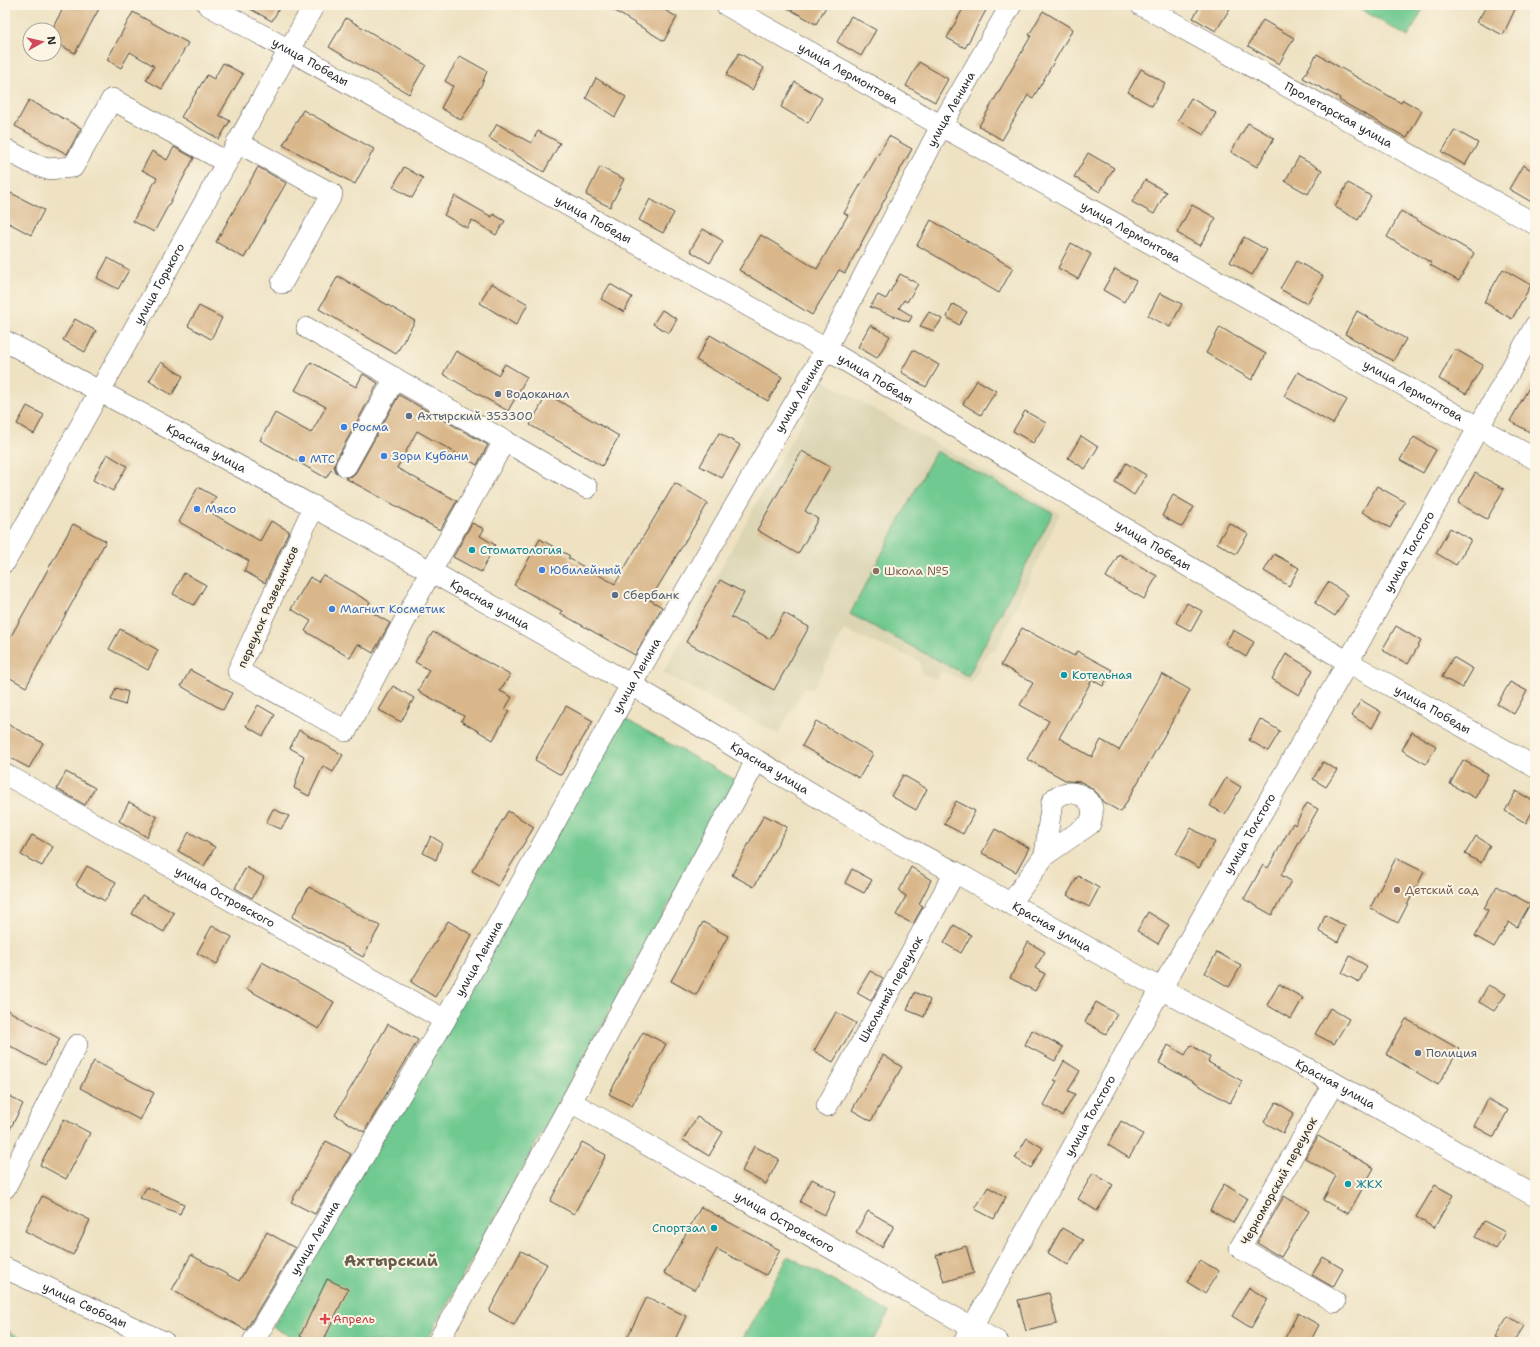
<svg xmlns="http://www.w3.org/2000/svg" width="1540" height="1347" viewBox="0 0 1540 1347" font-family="'Shantell Sans',sans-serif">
<rect width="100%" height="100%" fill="#fcf5e5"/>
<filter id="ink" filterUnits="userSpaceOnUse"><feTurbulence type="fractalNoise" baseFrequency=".025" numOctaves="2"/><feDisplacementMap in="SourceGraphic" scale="8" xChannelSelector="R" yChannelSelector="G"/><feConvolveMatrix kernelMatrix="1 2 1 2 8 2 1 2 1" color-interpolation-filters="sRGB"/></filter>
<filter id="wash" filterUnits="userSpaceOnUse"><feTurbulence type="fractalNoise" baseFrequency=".012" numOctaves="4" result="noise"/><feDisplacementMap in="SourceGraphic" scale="16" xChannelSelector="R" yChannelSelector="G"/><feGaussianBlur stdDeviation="0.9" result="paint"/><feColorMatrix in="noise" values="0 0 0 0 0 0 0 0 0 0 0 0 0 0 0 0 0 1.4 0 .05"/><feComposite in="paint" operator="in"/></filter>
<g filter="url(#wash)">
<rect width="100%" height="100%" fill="#eee2c2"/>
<path fill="#dbd5b4" d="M824,381l236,132 -64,137 -7,1 -17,32 -31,-12 -5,8 -14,-5 -2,-13 -76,-31 -31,59 -9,-1 -26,46 -115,-61z"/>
<g fill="#6fc990" stroke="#4d7a5e">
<path d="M1354,5h71l-17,32z"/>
<path d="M936,451l117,62 -85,163 -118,-62z"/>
<path d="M623,718l114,63 -311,561h-125l-28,-15z"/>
<path d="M788,1256l101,56 -16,30h-132z"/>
<path d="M5,1330l25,12h-25z"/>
</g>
<g id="blocks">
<g fill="#d9b78b">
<path d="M65,5h36l-26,48 -21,-11v-17z"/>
<path d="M243,5h38l-9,16z"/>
<path d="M605,5h51l21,12 -13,24z"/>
<path d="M782,5h45l-11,19z"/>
<path d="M965,5h24l-24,43 -18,-10z"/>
<path d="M1201,5h31l-16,26 -23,-13z"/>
<path d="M1487,5h30l-14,30 -26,-13z"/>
<path d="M1043,11l30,18 -40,69 -5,-3 -26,45 -23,-14 52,-90 -2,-1z"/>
<path d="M133,12l55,31 -26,46 -16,-9 8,-14 -24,-14 -9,16 -14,-8z"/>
<path d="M851,16l25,14 -15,26 -24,-14z"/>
<path d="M346,18l80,47 -17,29 -80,-47z"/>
<path d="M1263,20l31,18 -15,26 -31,-18z"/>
<path d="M739,53l25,15 -12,22 -26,-15z"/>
<path d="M1317,54l84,49 2,-3 19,11 -15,27 -68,-38 1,-2 -37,-20z"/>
<path d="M460,56l27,15 -5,13 -21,36 -20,-12 12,-22 -8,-5z"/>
<path d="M919,62l29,17 -13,23 -29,-16z"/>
<path d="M223,63l20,11 -24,41 11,6 -11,18 -38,-22 26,-42 7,4z"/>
<path d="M1141,69l24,14 -13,23 -24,-14z"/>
<path d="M596,78l30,19 -11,20 -29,-19z"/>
<path d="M795,82l27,16 -14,25 -27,-16z"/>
<path d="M1191,98l25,15 -12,22 -26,-15z"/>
<path d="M29,100l52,28 -14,26 -52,-28z"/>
<path d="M303,110l71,39 -19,35 -72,-39z"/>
<path d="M1248,123l26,15 -17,29 -26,-15z"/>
<path d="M497,124l34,19 7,-12 22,12 -16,29 -55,-34z"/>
<path d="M1455,130l23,13 -13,22 -23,-13z"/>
<path d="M889,136l23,13 -26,45 1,1 -42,78 -6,-3 -27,45 -73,-45 22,-35 56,34 31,-54 -4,-2z"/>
<path d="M174,147l20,11 -40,74 -21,-11 24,-43 -15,-8 10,-19 15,9z"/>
<path d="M1088,153l26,15 -14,24 -26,-15z"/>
<path d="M1299,157l23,13 -14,24 -23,-13z"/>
<path d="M1523,165l12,7v32l-26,-15z"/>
<path d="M258,167l28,16 -42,75 -28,-16z"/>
<path d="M404,167l19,11 -11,20 -19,-11z"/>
<path d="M600,167l24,12 -14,28 -24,-12z"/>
<path d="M1145,180l21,12 -12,22 -22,-12z"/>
<path d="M1348,183l23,13 -13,24 -23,-13z"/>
<path d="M11,193l33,17 -13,25 -26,-14v-17z"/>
<path d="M455,196l37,21 1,-3 12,7 -9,14 -24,-15 -5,8 -23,-13z"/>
<path d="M650,199l24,14 -11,20 -24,-13z"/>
<path d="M1192,205l24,13 -16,28 -23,-13z"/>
<path d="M1401,211l73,42 -15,28 -29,-16 2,-2 -45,-26z"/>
<path d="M931,220l82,48 -14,25 -82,-48z"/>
<path d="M703,229l20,12 -13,22 -20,-12z"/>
<path d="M1244,237l23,13 -15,25 -22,-13z"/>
<path d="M1071,243l20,11 -13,25 -20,-11z"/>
<path d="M108,258l21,12 -11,19 -21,-11z"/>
<path d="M1296,261l27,15 -16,28 -27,-15z"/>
<path d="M1115,269l21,12 -12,21 -21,-12z"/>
<path d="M1503,269l28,16 -19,34 -28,-17z"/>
<path d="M900,274l18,10 -11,18 -3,-2 -5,8 13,8 -3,6 -39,-15 8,-12 8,4z"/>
<path d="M338,276l77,45 -19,33 -77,-45z"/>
<path d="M491,283l37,21 -12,21 -36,-22z"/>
<path d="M610,284l22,13 -8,15 -23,-13z"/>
<path d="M1160,293l22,11 -12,23 -22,-11z"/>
<path d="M953,304l14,8 -8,13 -12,-8z"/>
<path d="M199,306l23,12 -11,21 -23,-13z"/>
<path d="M662,310l15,9 -8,14 -16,-9z"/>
<path d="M1357,311l49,28 -13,22 -48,-27z"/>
<path d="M929,312l13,7 -8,12 -14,-5z"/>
<path d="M75,319l21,12 -11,21 -22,-12z"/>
<path d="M870,325l20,11 -13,22 -19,-11z"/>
<path d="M1220,327l46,27 -14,26 -46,-27z"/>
<path d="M710,335l72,42 -14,24 -72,-41z"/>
<path d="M1455,349l28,16 -17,29 -27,-15z"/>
<path d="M913,350l26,15 -13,22 -25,-15z"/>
<path d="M456,351l42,24 7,-11 22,13 -19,34 -65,-37z"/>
<path d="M161,362l22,14 -11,19 -23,-14z"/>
<path d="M311,362l45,25 7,-13 15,9 -42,77 -2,7 3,6 -6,-3 -5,8 -66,-38 15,-27 36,20 15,-26 -31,-17z"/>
<path d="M1298,372l49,28 -14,24 -49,-28z"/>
<path d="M1535,377v58l-25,-14z"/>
<path d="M977,380l19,11 -15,24 -18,-11z"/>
<path d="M547,394l72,42 -17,30 -72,-41z"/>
<path d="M399,395l89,50 -11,20 -60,-34 -20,37 60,33 -17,29 -95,-52 7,-2 4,-4z"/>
<path d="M27,406l17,9 -10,19 -17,-10z"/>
<path d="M1025,411l21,12 -13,20 -20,-12z"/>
<path d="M719,433l21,12 -18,33 -22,-12z"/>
<path d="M1081,436l17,11 -13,22 -17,-11z"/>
<path d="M1414,437l22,13 -13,23 -23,-13z"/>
<path d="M802,451l28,16 -25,44 13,8 -20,35 -41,-24z"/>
<path d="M107,454l20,12 -14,25 -20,-11z"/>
<path d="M1126,463l20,12 -12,20 -19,-13z"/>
<path d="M1475,473l29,16 -17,30 -29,-16z"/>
<path d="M675,483l33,20 -58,97 12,7 -27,48 -75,-42 2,-2 -48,-26 26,-46 30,17 -2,2 47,26z"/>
<path d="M1377,486l28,16 -15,26 -28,-16z"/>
<path d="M198,487l18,10 -8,14 52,30 11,-20 18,10 -24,52 -21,-12 5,-10 -70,-39z"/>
<path d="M1173,495l21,12 -12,20 -20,-11z"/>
<path d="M472,523l12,6 -4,7 15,9 -14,27 -28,-15z"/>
<path d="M1229,523l19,11 -12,20 -19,-11z"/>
<path d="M73,524l33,17 -80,146 -21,-12v-28z"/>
<path d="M1450,528l21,12 -15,25 -20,-12z"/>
<path d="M1119,554l38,22 -13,23 -38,-22z"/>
<path d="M1274,554l25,14 -10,18 -25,-15z"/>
<path d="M184,573l22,12 -12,20 -21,-11z"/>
<path d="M323,575l47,27 -4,7 24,14 -17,30 -15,-9 -8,14 -45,-27 6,-10 -20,-12 19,-32 8,5z"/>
<path d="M720,580l24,13 -13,24 39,22 14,-26 25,14 -35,63 -88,-48z"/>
<path d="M1328,582l20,13 -13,21 -20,-13z"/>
<path d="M1187,603l15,8 -11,20 -15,-8z"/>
<path d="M1396,626l25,15 -13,23 -26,-14z"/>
<path d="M1022,628l52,28 3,-5 35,19 -9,16 -11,-6 -33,58 33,19 9,-17 18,10 43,-76 28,16 -69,122 -18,-10 -5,-8 -9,-8 -8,-4 -14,-1 -40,-22 22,-38 -29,-16 13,-22 -32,-18z"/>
<path d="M120,629l38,21 -10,20 -39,-21z"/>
<path d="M1233,630l21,12 -8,15 -21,-13z"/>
<path d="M433,632l77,43 -10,16 12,6 -7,12 4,2 -16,29 -32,-19 3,-5 -46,-25 11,-21 -14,-8z"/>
<path d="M1286,654l27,16 -14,25 -27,-16z"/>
<path d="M1453,657l20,12 -11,19 -20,-11z"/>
<path d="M190,670l42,23 -9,17 -42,-24z"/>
<path d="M1510,682l17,9 -13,23 -17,-10z"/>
<path d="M393,686l21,12 -13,24 -22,-12z"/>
<path d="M116,688l12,4 -3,13 -14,-5z"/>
<path d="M1361,700l20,12 -9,16 -20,-12z"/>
<path d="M258,705l17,10 -12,21 -17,-10z"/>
<path d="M566,706l27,15 -32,54 -26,-15z"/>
<path d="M1260,719l20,12 -12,20 -19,-11z"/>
<path d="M816,721l57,33 -14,24 -57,-32z"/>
<path d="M5,723l38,20 -14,25 -24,-13z"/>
<path d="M299,730l44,25 -10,17 -10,-6 -14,30 -15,-8 10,-32 -14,-8z"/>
<path d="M1412,732l24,14 -10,18 -24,-14z"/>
<path d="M1463,760l25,14 -13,24 -25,-14z"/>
<path d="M1323,762l14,8 -11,17 -13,-8z"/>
<path d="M66,772l29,16 -10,17 -28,-16z"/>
<path d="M903,775l24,14 -11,21 -25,-14z"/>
<path d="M1226,778l15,9 -16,27 -15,-8z"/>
<path d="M1516,791l19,11v5l-9,16 -21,-12z"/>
<path d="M956,801l19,10 -12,23 -19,-10z"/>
<path d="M129,802l28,15 -10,20 -28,-16z"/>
<path d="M1307,803l11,6 -37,66 10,6 -19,34 -28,-16 19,-34 5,3 25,-45 2,2z"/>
<path d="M273,809l16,7 -8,13 -15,-6z"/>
<path d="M508,811l26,16 -36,59 -26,-15z"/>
<path d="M764,815l23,12 -33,60 -22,-12z"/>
<path d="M1191,828l24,14 -16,26 -23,-14z"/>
<path d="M995,829l34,19 -13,24 -34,-19z"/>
<path d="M189,832l26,15 -11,19 -26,-15z"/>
<path d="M32,835l21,12 -11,19 -21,-11z"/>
<path d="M431,836l11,7 -6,17 -13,-7z"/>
<path d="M1476,836l14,9 -9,18 -16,-9z"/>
<path d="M1396,858l28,14 -26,51 -28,-15z"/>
<path d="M87,866l29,16 -11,19 -29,-16z"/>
<path d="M246,867l18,10 -12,21 -17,-10z"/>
<path d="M911,867l20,13 -12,24 4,2 -10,18 -17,-9 10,-19 -7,-5z"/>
<path d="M852,869l20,11 -8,13 -19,-10z"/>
<path d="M1078,876l21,12 -10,19 -22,-12z"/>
<path d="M1497,886l33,18 -13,23 -8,-5 -15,25 -19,-11 13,-26 -4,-2z"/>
<path d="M309,887l71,39 -17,31 -71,-40z"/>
<path d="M142,895l32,18 -10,19 -32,-18z"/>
<path d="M1148,912l21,13 -11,19 -21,-13z"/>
<path d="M1325,915l20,11 -7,16 -19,-11z"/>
<path d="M448,921l24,14 -37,62 -24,-15z"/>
<path d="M703,922l25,14 -32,59 -25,-14z"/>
<path d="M954,925l17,10 -10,18 -17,-10z"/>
<path d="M212,926l20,11 -15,27 -20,-11z"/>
<path d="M1028,942l17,10 -10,16 10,6 -10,17 -25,-13z"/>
<path d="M1217,952l24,14 -12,21 -24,-14z"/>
<path d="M1350,956l17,10 -8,16 -17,-9z"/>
<path d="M262,962l72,40 -15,27 -72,-40z"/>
<path d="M870,971l13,7 -12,23 -14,-8z"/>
<path d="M1279,984l24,14 -12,21 -24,-14z"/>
<path d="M1488,985l18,9 -12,17 -15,-9z"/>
<path d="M915,992l15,8 -6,17 -17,-7z"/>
<path d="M1096,1002l21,12 -11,20 -21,-12z"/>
<path d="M1330,1008l19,11 -15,25 -19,-10z"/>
<path d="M5,1009l55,30 -15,26 -40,-22z"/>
<path d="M836,1012l20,11 -23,39 -19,-11z"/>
<path d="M1406,1019l53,30 -21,36 -52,-31z"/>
<path d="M388,1024l30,16 -54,92 -29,-17z"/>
<path d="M1032,1030l31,17 -8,14 -30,-16z"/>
<path d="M643,1032l23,12 -34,62 -23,-12z"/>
<path d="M1168,1045l17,10 6,-10 19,12 -2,5 34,19 -12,22 -71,-40z"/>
<path d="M883,1055l19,12 -31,54 -19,-11z"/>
<path d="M94,1061l60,32 -14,27 -60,-32z"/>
<path d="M1064,1061l16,10 -12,20 7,3 -13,22 -18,-11 13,-24 -3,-1z"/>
<path d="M5,1094l18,10 -18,35z"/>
<path d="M1488,1099l20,11 -14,27 -20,-11z"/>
<path d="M1276,1102l18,11 -11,20 -19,-11z"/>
<path d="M697,1117l26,15 -14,24 -26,-16z"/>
<path d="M64,1119l26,14 -24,46 -26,-14z"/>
<path d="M1121,1121l22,13 -14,24 -21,-13z"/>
<path d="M1318,1136l56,32 -26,46 -25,-14 13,-24 -31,-18z"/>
<path d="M1027,1138l16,10 -12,20 -16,-10z"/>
<path d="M326,1141l25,13 -36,60 -24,-12z"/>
<path d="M582,1142l24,13 -32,59 -24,-13z"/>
<path d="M754,1146l25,13 -13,25 -24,-13z"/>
<path d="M1093,1173l20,12 -16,26 -19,-12z"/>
<path d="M812,1179l24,13 -11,23 -25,-13z"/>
<path d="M1224,1184l23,14 -14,25 -23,-13z"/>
<path d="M1435,1185l18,10 -19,33 -18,-11z"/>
<path d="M147,1187l37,17 -4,10 -40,-16z"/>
<path d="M988,1187l18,10 -12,22 -19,-10z"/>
<path d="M42,1196l48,24 -17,35 -48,-24z"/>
<path d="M1284,1196l25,15 -28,46 -24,-14z"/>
<path d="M701,1207l79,43 -14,25 -49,-26 -22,41 -31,-17z"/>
<path d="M868,1211l26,15 -12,21 -26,-15z"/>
<path d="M1484,1221l21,11 -9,17 -21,-12z"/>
<path d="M1062,1228l21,12 -15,25 -20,-12z"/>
<path d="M267,1232l28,16 -49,82 -74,-40 19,-35 48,26z"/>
<path d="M966,1246l8,27 -30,9 -8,-27z"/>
<path d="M521,1251l26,13 -33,61 -25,-14z"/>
<path d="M1323,1257l20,12 -10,18 -21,-12z"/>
<path d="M1200,1260l19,11 -14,22 -18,-11z"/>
<path d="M327,1279l21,10 -25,53h-10l-13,-6z"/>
<path d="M1249,1288l19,11 -17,29 -19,-12z"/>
<path d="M1049,1293l8,31 -31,7 -8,-31z"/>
<path d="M647,1297l39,19 -12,26h-49z"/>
<path d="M1298,1313l21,12 -9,17h-27z"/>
<path d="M1508,1316l16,10 -10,16h-10l-9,-5z"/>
</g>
</g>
</g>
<g filter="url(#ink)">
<use href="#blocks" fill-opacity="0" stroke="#484642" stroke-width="1"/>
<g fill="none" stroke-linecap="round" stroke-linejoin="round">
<g stroke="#484642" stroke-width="22">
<g id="minor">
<path id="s1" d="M208,5l618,344 522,313 187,105"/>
<path id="s2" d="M726,5l809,454"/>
<path id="s3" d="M1141,5l394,219"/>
<path d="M237,142l95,52 -50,89"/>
<path d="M5,149l26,14 16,6 26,-2 39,-68 114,63"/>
<path d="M307,328l280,160"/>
<path id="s4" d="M5,341c210,111 418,224 623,342 109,63 214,134 327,189l206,117 173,94 201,113"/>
<path d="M346,466l49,-88"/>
<path d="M314,506l-76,165 108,60 85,-160 74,-131"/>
<path id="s5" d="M5,562l309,-557"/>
<path id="s6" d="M5,774l440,246"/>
<path d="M1011,903l34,-48 45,-31c2,-6 4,-13 1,-19 -6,-14 -31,-17 -39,-3 -1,3 -1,9 -2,13 -2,13 -3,26 -5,40"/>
<path d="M1334,1083l-94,165 95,54"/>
<path id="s7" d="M571,1102l427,240"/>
<path id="s8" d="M827,1106l128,-234"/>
<path d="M5,1188l72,-143"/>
<path id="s9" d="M5,1268l159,74"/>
<path id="s10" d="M253,1342l192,-322 186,-335 195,-336 115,-223 70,-121"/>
<path d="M438,1342l133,-240 185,-341"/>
<path id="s11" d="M964,1342l197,-353 187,-327 187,-336"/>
</g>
</g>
<use href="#minor" stroke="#fff" stroke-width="21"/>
</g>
</g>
<g fill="#5c6f8a" stroke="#fcf5e5" stroke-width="1.5">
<circle cx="498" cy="394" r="4"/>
<circle cx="409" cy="416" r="4"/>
<circle cx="615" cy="595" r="4"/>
<circle cx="1418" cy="1053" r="4"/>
</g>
<g fill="#3f7fe0" stroke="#fcf5e5" stroke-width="1.5">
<circle cx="344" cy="427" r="4"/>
<circle cx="384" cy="456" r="4"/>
<circle cx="302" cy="459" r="4"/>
<circle cx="197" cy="509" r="4"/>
<circle cx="542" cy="570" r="4"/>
<circle cx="332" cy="609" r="4"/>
</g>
<g fill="#0f9aa8" stroke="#fcf5e5" stroke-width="1.5">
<circle cx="472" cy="550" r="4"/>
<circle cx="1064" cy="675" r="4"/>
<circle cx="1348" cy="1184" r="4"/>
<circle cx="714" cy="1228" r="4"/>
</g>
<g fill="#8d6e63" stroke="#fcf5e5" stroke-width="1.5">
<circle cx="876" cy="571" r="4"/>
<circle cx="1397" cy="890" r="4"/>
</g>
<path fill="#e0444e" stroke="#fcf5e5" stroke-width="1.5" d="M323 1313h4v4h4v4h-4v4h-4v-4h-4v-4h4z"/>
<g text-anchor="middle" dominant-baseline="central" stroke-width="4" stroke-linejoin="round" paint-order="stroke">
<g font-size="12" fill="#2b2b2b" stroke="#fcf5e5">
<text stroke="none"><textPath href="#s1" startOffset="117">улица Победы</textPath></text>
<text stroke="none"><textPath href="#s2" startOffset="140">улица Лермонтова</textPath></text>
<text stroke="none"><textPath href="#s10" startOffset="1417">улица Ленина</textPath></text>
<text stroke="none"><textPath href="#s3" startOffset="226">Пролетарская улица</textPath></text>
<text stroke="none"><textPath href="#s1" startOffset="441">улица Победы</textPath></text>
<text stroke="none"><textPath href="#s2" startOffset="464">улица Лермонтова</textPath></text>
<text stroke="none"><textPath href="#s5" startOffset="318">улица Горького</textPath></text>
<text stroke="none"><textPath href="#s1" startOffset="765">улица Победы</textPath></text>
<text stroke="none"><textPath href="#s2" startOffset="788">улица Лермонтова</textPath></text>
<text stroke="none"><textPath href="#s10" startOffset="1093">улица Ленина</textPath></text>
<text stroke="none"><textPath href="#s4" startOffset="228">Красная улица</textPath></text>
<text stroke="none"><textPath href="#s1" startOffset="1089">улица Победы</textPath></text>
<text stroke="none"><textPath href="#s11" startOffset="907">улица Толстого</textPath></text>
<text stroke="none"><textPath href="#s4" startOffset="552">Красная улица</textPath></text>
<text transform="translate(268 607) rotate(-66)">переулок Разведчиков</text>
<text stroke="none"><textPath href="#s10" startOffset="769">улица Ленина</textPath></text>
<text stroke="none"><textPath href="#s1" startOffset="1413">улица Победы</textPath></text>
<text stroke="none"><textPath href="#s4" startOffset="876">Красная улица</textPath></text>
<text stroke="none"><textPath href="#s11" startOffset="583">улица Толстого</textPath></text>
<text stroke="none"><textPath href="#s6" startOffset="252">улица Островского</textPath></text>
<text stroke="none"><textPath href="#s4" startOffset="1200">Красная улица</textPath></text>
<text stroke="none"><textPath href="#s10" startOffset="445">улица Ленина</textPath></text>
<text stroke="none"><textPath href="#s8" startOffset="133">Школьный переулок</textPath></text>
<text stroke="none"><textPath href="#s4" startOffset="1524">Красная улица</textPath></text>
<text stroke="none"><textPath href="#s11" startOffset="259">улица Толстого</textPath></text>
<text transform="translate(1279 1181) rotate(-61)">Черноморский переулок</text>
<text stroke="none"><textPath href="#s7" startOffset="245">улица Островского</textPath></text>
<text stroke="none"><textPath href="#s10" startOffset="121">улица Ленина</textPath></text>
<text stroke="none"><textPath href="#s9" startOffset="88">улица Свободы</textPath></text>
</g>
<g font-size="12" fill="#4e5e75" stroke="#fcf5e5" text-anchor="start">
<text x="506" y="394">Водоканал</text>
<text x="417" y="416">Ахтырский 353300</text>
<text x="623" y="595">Сбербанк</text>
<text x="1426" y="1053">Полиция</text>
</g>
<g font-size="12" fill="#366cbe" stroke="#fcf5e5" text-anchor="start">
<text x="352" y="427">Росма</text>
<text x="392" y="456">Зори Кубани</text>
<text x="310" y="459">МТС</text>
<text x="205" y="509">Мясо</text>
<text x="550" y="570">Юбилейный</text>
<text x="340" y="609">Магнит Косметик</text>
</g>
<g font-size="12" fill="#0d838f" stroke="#fcf5e5" text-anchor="start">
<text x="480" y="550">Стоматология</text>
<text x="1072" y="675">Котельная</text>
<text x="1356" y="1184">ЖКХ</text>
<text x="706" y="1228" text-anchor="end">Спортзал</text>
</g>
<g font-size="12" fill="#785e54" stroke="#fcf5e5" text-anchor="start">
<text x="884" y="571">Школа №5</text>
<text x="1405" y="890">Детский сад</text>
</g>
<g font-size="12" fill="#be3a42" stroke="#fcf5e5" text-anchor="start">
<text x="333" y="1319">Апрель</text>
</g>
<g font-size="16" font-weight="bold" fill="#685c4d" stroke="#fcf5e5">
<text x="391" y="1260">Ахтырский</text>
</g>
</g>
<rect width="1540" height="1347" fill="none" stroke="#fcf5e5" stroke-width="20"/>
<g transform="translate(42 42) rotate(82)"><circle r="19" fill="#fcf5e5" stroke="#a8a49b"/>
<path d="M0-3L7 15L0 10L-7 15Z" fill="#d1495b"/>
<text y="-6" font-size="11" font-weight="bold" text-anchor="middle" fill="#2b2b2b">N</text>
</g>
</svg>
